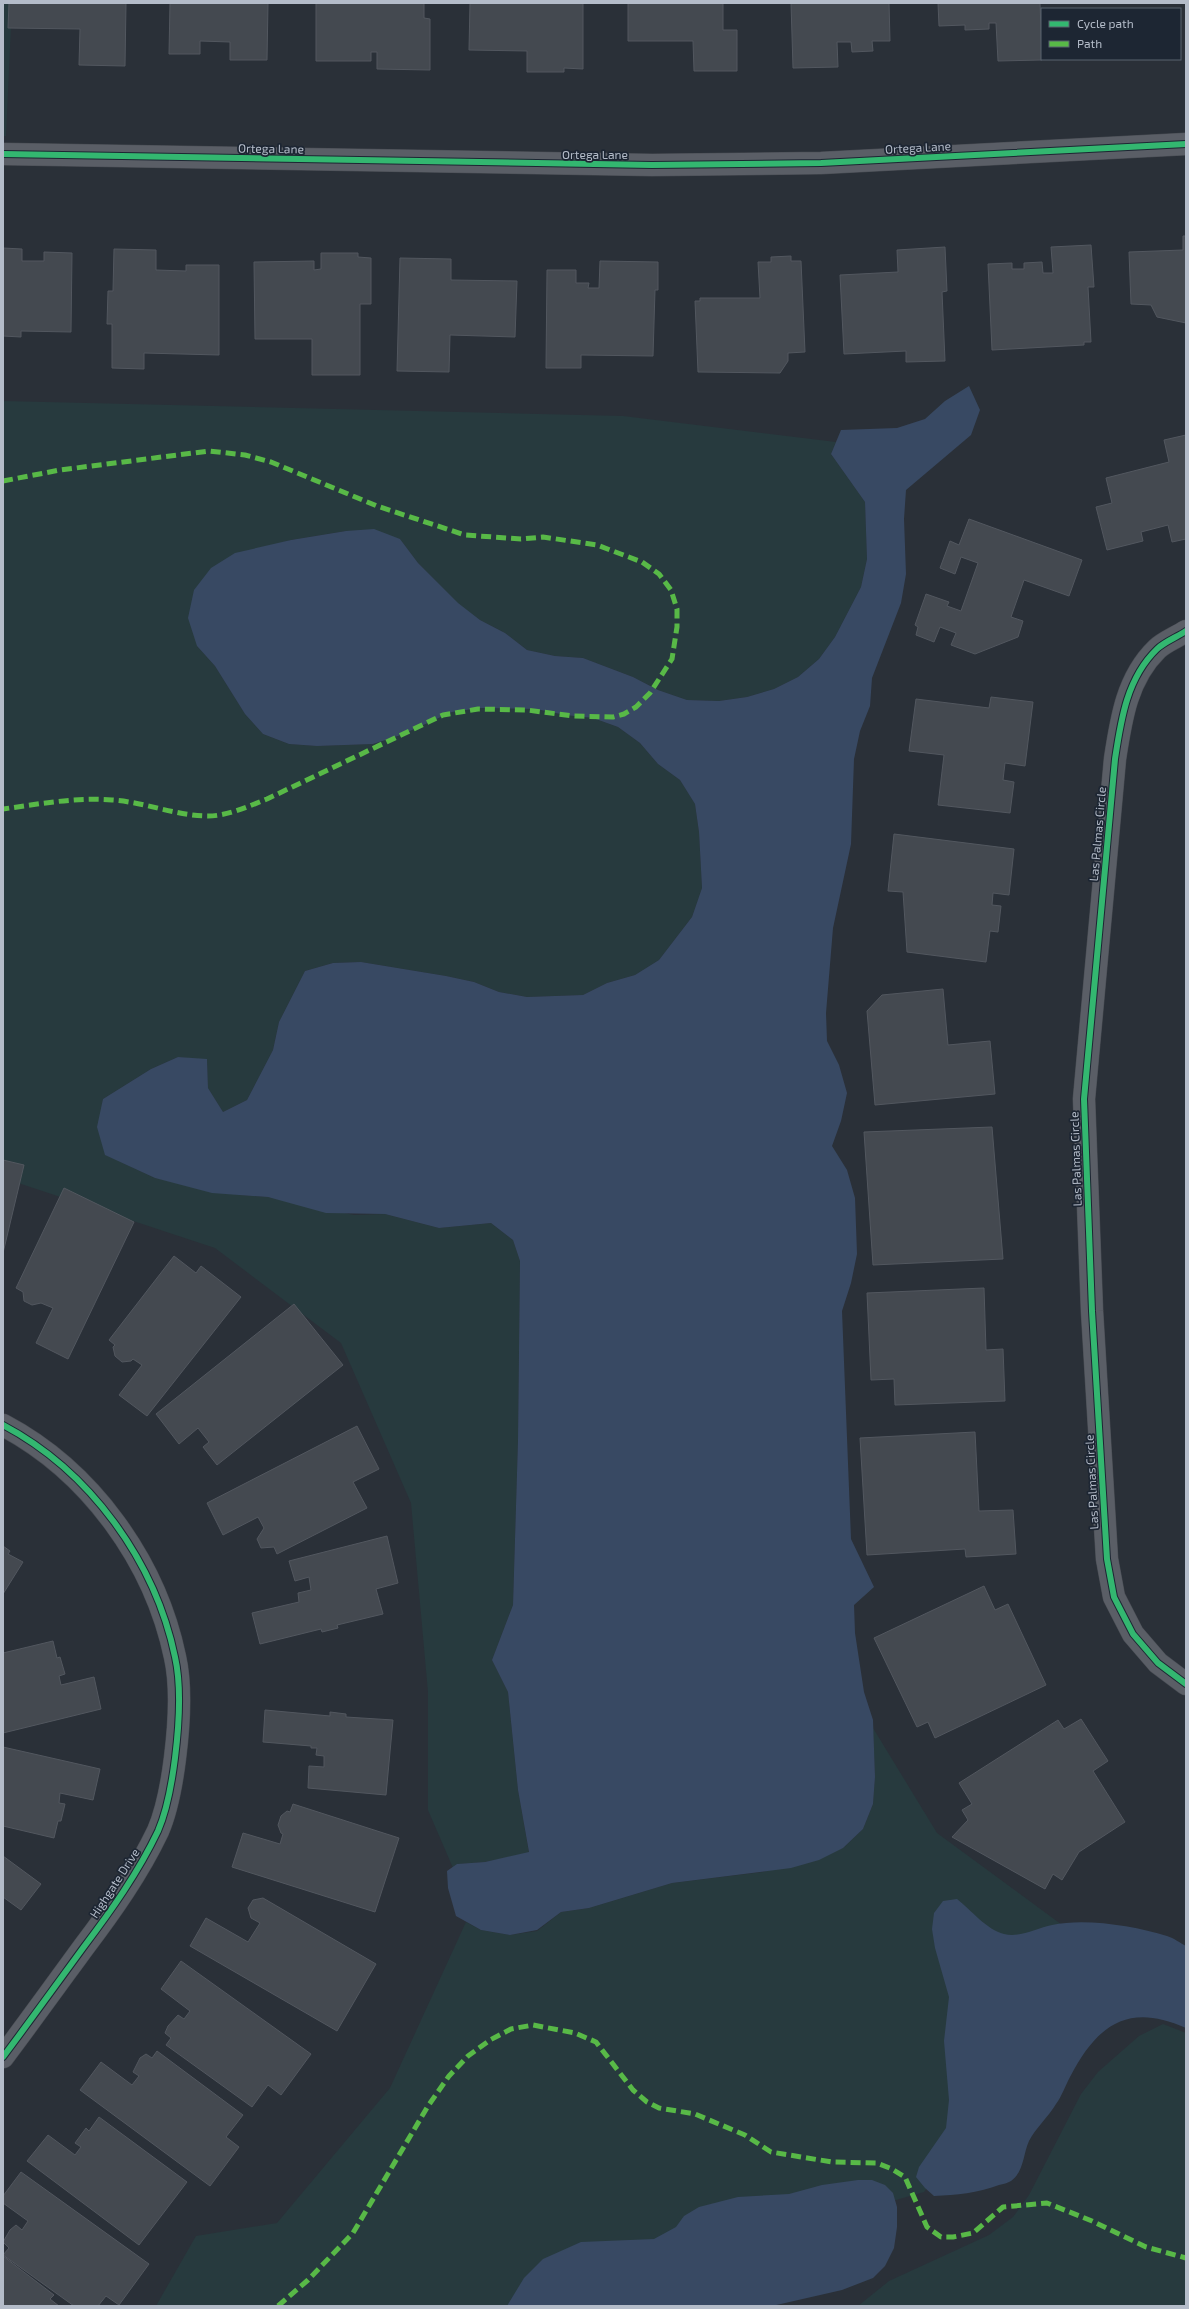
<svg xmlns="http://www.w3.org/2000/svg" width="1189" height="2309" viewBox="0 0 1189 2309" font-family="'Exo 2',sans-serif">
<rect width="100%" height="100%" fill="#2a3038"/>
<g fill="#273a3e">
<path d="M3,3h9l-6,133h-3z"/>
<path d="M3,401l620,15 213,26 -5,12 34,48 2,57 -6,28 -26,50 -16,22 -21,18 -24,12 -27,8 -28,4 -32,-1 -29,-10 -25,-13 -50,-19 -28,-2 -28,-6 -22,-17 -25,-13 -22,-16 -40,-41 -18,-24 -54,-8 -55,9 -28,8 -66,98 18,20 30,48 18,20 26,10 28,2 56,-2 28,-9 51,-23 28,-4 56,1 29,6 28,3 25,9 22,16 18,21 22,16 15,24 4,28 3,56 -10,29 -33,43 -24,15 -28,8 -24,12 -56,2 -28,-5 -25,-10 -28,-6 -85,-14 -28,1 -28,8 -26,51 -6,28 -26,50 -24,12 -15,-24 -1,-28 -29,-3 -27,12 -48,30 -1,8 4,48 49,23 85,17 28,2 86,18 31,-1 54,14 52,-5 22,17 7,21 -2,179 -5,165 -21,55 16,32 10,98 11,63 -44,9 -27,2 -5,4 -25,-58v-118l-17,-189 -70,-160 -126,-95 -212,-70z"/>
<path d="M873,1728l64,105 140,103 -120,212 -33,44 -28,8 -60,3 -319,103h-361l40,-70 81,-13 113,-135 76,-166 15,8 29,5 27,-4 24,-19 28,-4 83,-25 91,-11 80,-24 20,-19 10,-25 2,-28z"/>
<path d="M1163,2024l23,9v273h-328l31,-25 100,-46 24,-18 16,-22 52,-101 17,-22 41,-36z"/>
</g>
<g fill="#384963">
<path d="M969,386l11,24 -9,25 -65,55 -2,29 2,55 -5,29 -29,75 -2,28 -10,25 -6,28 -3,85 -18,84 -7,85 1,28 12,24 8,28 -6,28 -9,25 15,24 8,28 2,56 -6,29 -9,28 9,228 23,48 -20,18 1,28 9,59 9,28 2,57 -2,27 -10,25 -20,19 -24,12 -28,8 -119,15 -83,25 -28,4 -24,18 -27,5 -29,-5 -25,-14 -8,-28 -1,-17 10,-7 28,-2 44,-10 -11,-62 -10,-98 -16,-32 21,-55 5,-165 2,-179 -7,-21 -22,-17 -52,5 -54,-14 -59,-1 -58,-16 -56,-4 -57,-15 -50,-23 -8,-28 6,-28 48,-30 27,-12 29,2 1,29 15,24 24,-12 26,-50 6,-28 26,-51 28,-8 28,-1 85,14 28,6 25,10 28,5 56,-2 24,-12 28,-8 24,-15 33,-43 10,-29 -3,-56 -4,-28 -15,-24 -22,-16 -18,-21 -22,-16 -25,-9 -28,-3 -29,-6 -56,-1 -28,4 -51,23 -28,9 -56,2 -28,-2 -26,-10 -18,-20 -30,-48 -18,-20 -9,-28 6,-28 17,-22 24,-15 56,-13 55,-9 28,-2 26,10 18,24 40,40 22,17 25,13 22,17 28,6 28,2 50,19 25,13 29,10 32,1 28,-4 27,-8 24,-12 21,-18 16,-22 26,-50 6,-28 -2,-57 -34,-48 10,-24 56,-2 28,-9 20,-18z"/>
<path d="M957,1899c14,11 30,31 47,35 16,4 33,-6 48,-9 34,-7 82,1 115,11 7,2 13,7 19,10v82c-58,-26 -89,-3 -116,49 -5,9 -8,19 -14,27 -7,12 -21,25 -27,37 -6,13 -5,31 -18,40 -3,2 -8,3 -12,4 -22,8 -42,10 -65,11l-9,-8 -9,-11 3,-10 27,-39 3,-28 -5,-59 5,-44 -14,-49 -3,-19 2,-16 9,-12z"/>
<path d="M858,2180h14l13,5 8,8 4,14v20l-3,21 -9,18 -12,12 -31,12 -70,16h-265l17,-28 19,-19 38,-17 73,-3 22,-12 8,-11 15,-9 39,-10 51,-3 33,-9z"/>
</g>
<g fill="#444950" stroke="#52575f">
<path d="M9,3h117l-1,63 -46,-1 1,-36 -72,-1z"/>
<path d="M170,3h98l-1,57h-37v-18l-30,-1v13h-31z"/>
<path d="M316,3h108v15l6,1v51l-53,-1v-17h-6v9h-55z"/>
<path d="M470,3h113v66l-19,-1v4h-37v-21l-58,-1z"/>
<path d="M628,3h95v27h14v41h-43l-1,-30h-65z"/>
<path d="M791,3h98l1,38h-18l1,10 -21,1 -1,-10h-14l1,25 -45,1z"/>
<path d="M938,3h102l2,57 -44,1 -2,-38h-7v6l-24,1v-5l-26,1z"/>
<path d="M1183,236h3v87l-29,-6 -6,-12 -20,-1 -2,-52 54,-2z"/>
<path d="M1091,245l3,42h-6l3,55h-7v3l-92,5 -4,-86 24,-1v6h12v-6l18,-1 1,11h10l-2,-26z"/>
<path d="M945,247l2,44 -5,1 3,69 -39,1v-11l-62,3 -4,-79 58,-3 -1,-22z"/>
<path d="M3,248l19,1v12h22v-9l28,1 -1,79 -50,-1v6l-18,-1z"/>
<path d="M114,249l42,1v20l30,1v-6h33v90l-75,-2v16l-32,-1v-44h-5l1,-33h5z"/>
<path d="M321,253h37v4l13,1v46h-11v71h-48v-36h-57l-1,-77 60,-1v9l7,-1z"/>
<path d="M791,256v5h10l4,91 -17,1v8l-8,12 -82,-1 -3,-71h5v-3h60l-2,-36h13v-5z"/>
<path d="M400,258l51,1v21l66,1 -2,56 -65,-2 -1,37 -52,-1z"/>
<path d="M600,261l58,1v28h-3l-2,66 -72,-1v13h-35l1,-98h29v13h13l-1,5h11z"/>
<path d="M1186,435v104l-14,3 -4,-17 -27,7 2,9 -36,9 -11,-43 16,-4 -6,-25 63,-16 -5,-22z"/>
<path d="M969,519l113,41 -13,36 -45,-16 -13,37 12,4 -5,16 -43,17 -24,-9 5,-12 -16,-6 -6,15 -18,-7 2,-8 -3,-2 11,-31 23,8 -2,4 14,5 17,-48 -17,-6 -6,17 -15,-6 10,-27 9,4z"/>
<path d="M991,697l42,5 -8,64 -20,-3 -2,17 11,2 -4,31 -72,-8 6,-50 -35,-4 7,-52 73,9z"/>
<path d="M894,834l120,15 -5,46 -16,-2 -1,12 9,1 -3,26 -8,-1 -4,31 -79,-10 -4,-60 -15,-1z"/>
<path d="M943,989l5,56 42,-4 5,53 -120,11 -8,-94 15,-16z"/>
<path d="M992,1127l11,132 -130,6 -9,-133z"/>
<path d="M3,1160l21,5 -21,88z"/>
<path d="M64,1188l70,34 -66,137 -32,-16 17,-35 -12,-5 -9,2 -8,-4 -1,-9 -7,-4z"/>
<path d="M174,1256l22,17 5,-7 40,31 -94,119 -28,-21 23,-30 -9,-6 -2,2 -9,1 -7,-6 -2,-9 2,-2 -6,-5z"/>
<path d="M984,1288l2,62 17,-1 2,52 -110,4 -1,-26 -23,1 -4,-87z"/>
<path d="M294,1304l49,61 -126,100 -14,-18 6,-5 -11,-14 -19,16 -23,-30z"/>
<path d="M357,1426l22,43 -26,13 14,26 -90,46 -3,-7 -13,1 -4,-9 7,-11 -6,-11 -35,18 -16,-32z"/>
<path d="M975,1432l4,79 34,-1 3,44 -50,3 -1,-8 -98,6 -7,-117z"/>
<path d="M387,1536l11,47 -22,6 7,25 -46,11 1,3 -16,4 -1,-3 -61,15 -8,-31 47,-11 -1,-9 13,-3 -2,-13 -14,4 -6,-20z"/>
<path d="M3,1546l7,5 -2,3 15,8 -20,32z"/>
<path d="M984,1586l11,24 13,-6 38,81 -111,53 -7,-16 -11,5 -43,-89z"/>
<path d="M53,1641l4,17 3,-1 5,17 -6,2 2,9 33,-8 7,32 -98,24v-80z"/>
<path d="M265,1710l65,6v-4l16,2v3l47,3 -7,75 -78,-7 1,-22 15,1v-11l-8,-1 1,-7h-6v-2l-48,-4z"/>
<path d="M1081,1719l27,42 -15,10 32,51 -46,30 -17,28 -9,-6 -8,15 -93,-52 16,-17 -6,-10 10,-6 -13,-21 99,-63 6,9z"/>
<path d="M3,1747l97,22 -7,31 -33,-7 -1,10 6,1 -4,17h-3l-4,17 -51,-12z"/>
<path d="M293,1804l106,34 -24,74 -143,-45 11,-34 37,11 3,-10 -2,-1 -3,-8 3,-9 6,-5 3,1z"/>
<path d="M3,1856l38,28 -20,26 -18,-13z"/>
<path d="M263,1898l113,66 -39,67 -147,-85 16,-28 42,24 12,-19 -9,-5 -3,-10 5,-8z"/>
<path d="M181,1961l130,93 -30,41 -13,-10 -16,22 -86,-62 5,-7 -6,-5 3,-7 10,-11 6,4 6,-8 -29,-22z"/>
<path d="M157,2051l86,64 -17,22 13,10 -29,39 -130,-96 21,-28 31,23 7,-9 -6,-4 7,-14 6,-4 6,4z"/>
<path d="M99,2117l88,65 -48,63 -112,-84 21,-26 27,20 6,-8 -6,-4 11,-15 3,3z"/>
<path d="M21,2172l128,92 -30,41 -13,-9 -8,10h-24l-71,-51 6,-7 -6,-6 7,-12 6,-5 6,5 6,-9 -25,-18v-7z"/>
<path d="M3,2256l51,39 -4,4 9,7h-56z"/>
</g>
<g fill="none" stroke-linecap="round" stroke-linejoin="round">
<g stroke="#484c53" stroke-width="23">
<g id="minor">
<path d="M3,154l649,11 169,-2 365,-19"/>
<path d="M1186,631c-9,6 -22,11 -29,18 -30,29 -36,70 -42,110l-31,340 8,212 15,248 7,38 19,37 25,29 28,21"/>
<path d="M3,1425c87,46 152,136 172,232 7,31 4,69 0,101 -3,24 -7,50 -17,73 -20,42 -47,80 -75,117 -27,37 -53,73 -80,109"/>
</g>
</g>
<use href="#minor" stroke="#5a5e66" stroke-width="22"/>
<g stroke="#58b947" stroke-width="5" stroke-dasharray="10 5" stroke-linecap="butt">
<path d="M3,481l57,-11 149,-19 36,4 26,7 106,44 88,29 56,4 22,-2 54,8 45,17 17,12 12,16 6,19v18l-5,32 -22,34 -14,14 -12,7 -11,3 -40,-1 -46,-6 -49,-1 -35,6 -176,84c-18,7 -39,17 -59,17 -32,0 -63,-14 -96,-16 -36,-3 -73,4 -109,9"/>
<path d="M278,2306l30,-26 45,-47 75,-127 21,-30 19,-20 22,-16 21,-11 22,-4 42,8 21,9 37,48 14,12 12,6 36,6 50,21 26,17 61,10 45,1 15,6 13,8 22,50 14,10h12l20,-4 30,-26 44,-4 45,18 54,26 40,11"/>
</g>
<g stroke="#1d2633" stroke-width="8">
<g id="cycleway">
<path d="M3,154l649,11 169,-2 365,-19"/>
<path d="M1186,631c-9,6 -22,11 -29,18 -30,29 -36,70 -42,110l-31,340 8,212 15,248 7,38 19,37 25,29 28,21"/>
<path d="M3,1425c87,46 152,136 172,232 7,31 4,69 0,101 -3,24 -7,50 -17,73 -20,42 -47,80 -75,117 -27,37 -53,73 -80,109"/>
</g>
</g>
<use href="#cycleway" stroke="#33b770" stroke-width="6"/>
</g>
<g text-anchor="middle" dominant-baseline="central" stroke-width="3.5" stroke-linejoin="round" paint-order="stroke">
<g font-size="12" fill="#b4bcc9" stroke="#1d2633">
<text transform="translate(918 147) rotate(-3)">Ortega Lane</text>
<text transform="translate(271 148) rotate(1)">Ortega Lane</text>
<text x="595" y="154">Ortega Lane</text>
<text transform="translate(1097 834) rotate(-85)">Las Palmas Circle</text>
<text transform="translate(1075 1159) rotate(-92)">Las Palmas Circle</text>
<text transform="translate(1091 1482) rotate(-93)">Las Palmas Circle</text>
<text transform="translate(114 1883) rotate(-57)">Highgate Drive</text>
</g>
</g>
<rect width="1189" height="2309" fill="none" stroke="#b4bcc9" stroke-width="8"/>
<rect x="1041" y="8" width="140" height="52" fill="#1d2633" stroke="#59626f"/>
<rect x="1049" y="21" width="20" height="6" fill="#33b770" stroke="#59626f"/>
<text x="1077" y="28" font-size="12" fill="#b4bcc9">Cycle path</text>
<rect x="1049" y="41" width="20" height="6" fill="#58b947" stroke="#59626f"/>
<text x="1077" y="48" font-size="12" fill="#b4bcc9">Path</text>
</svg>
